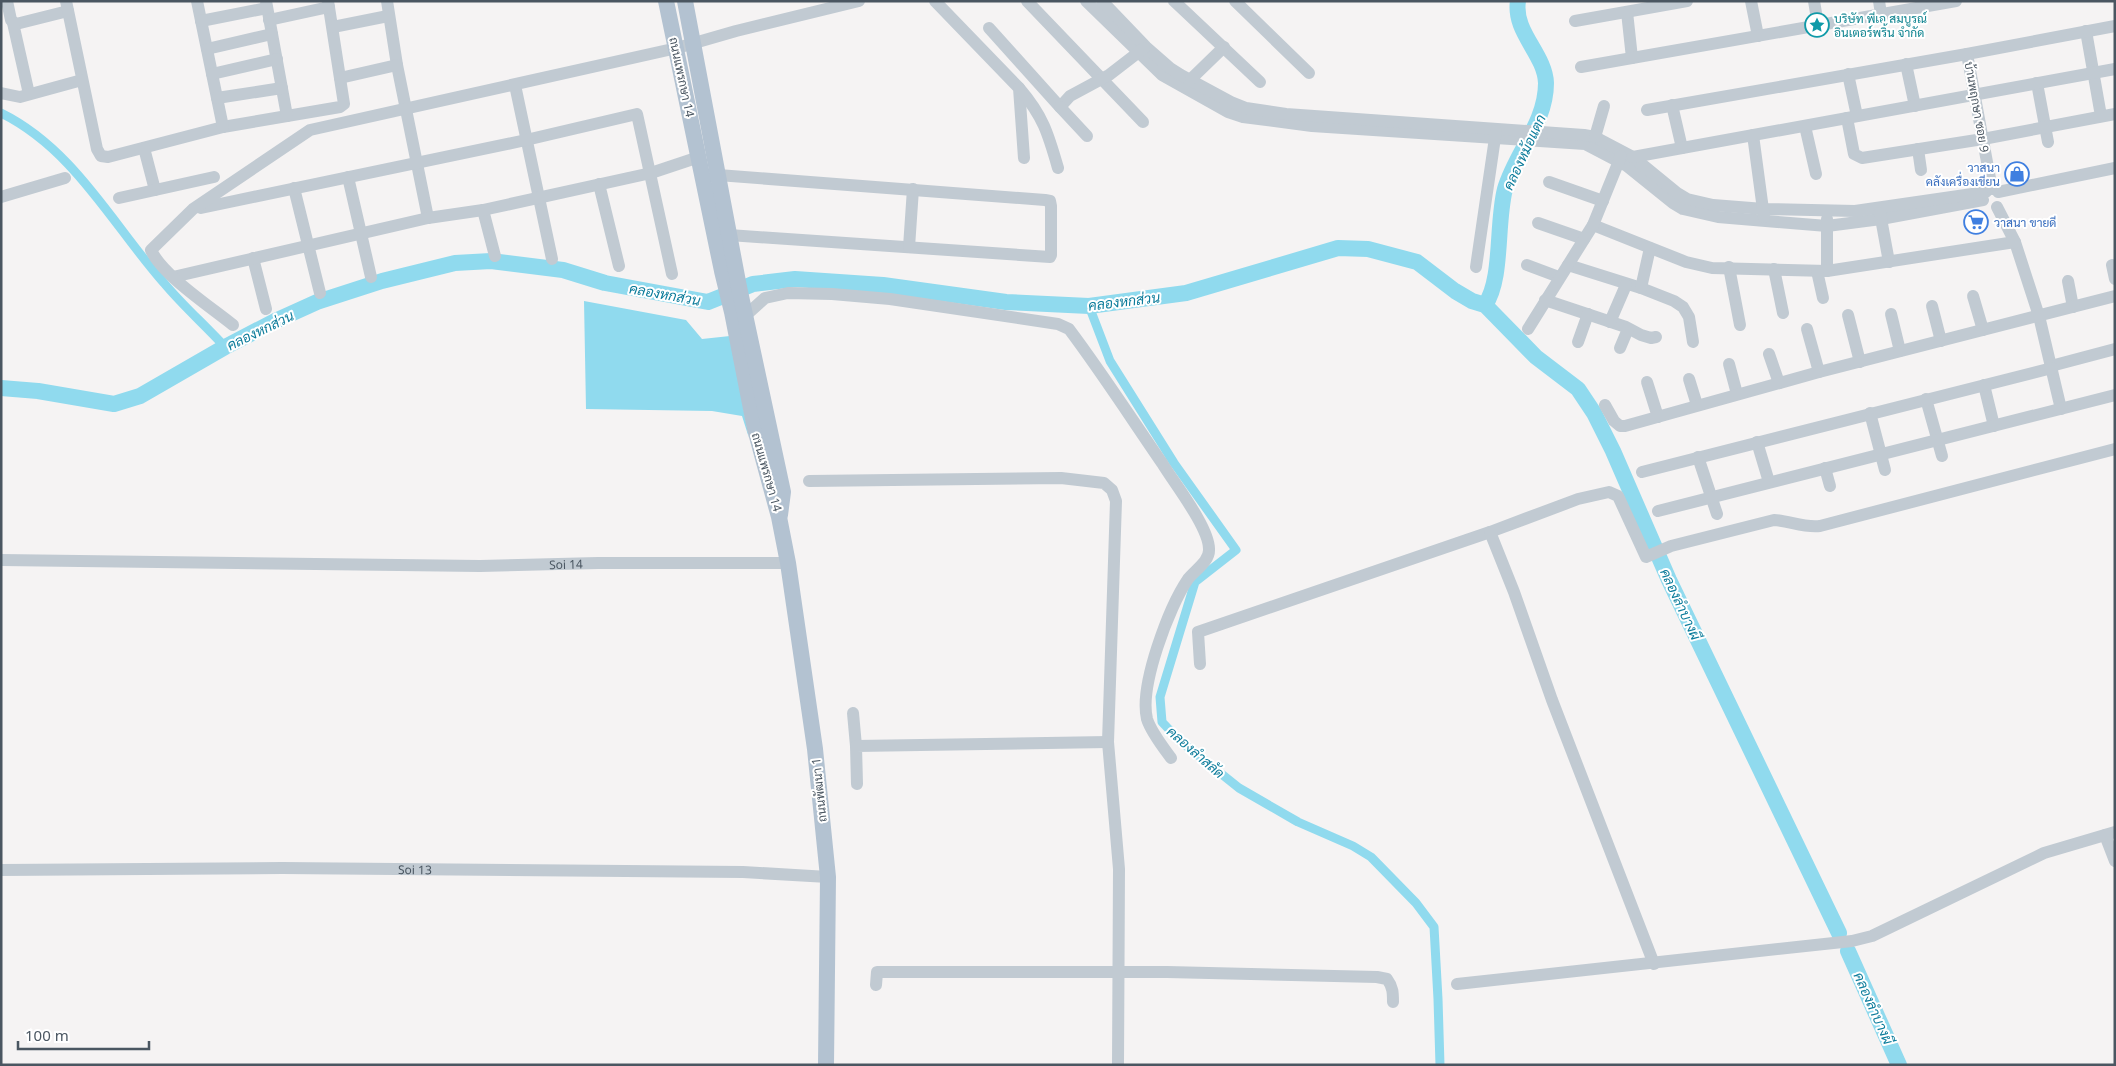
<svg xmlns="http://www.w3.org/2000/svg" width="2116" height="1066" viewBox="0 0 2116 1066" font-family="'Noto Sans',Sarabun,sans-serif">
<rect width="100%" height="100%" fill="#f5f3f3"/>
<path fill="#90daee" d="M584,301l102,19 16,19 28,-3 19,102 -7,-22 -30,-5 -126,-2z"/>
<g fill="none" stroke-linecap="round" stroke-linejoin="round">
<g stroke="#90daee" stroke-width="9">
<path d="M1,113c73,36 111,111 163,170 19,23 41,42 61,64"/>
<path d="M1089,306l21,55 64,102 62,87 -41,32 -35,115 2,25 17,18 60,48 59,34 55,24 18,11 45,46 18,24 4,72 2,66"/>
</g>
<g stroke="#90daee" stroke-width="16">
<path d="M1485,305c18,-26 11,-81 20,-116 11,-37 41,-66 41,-106 -1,-29 -33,-51 -28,-82"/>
<path d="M1,388l37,3 76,13 26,-8 85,-49 50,-26 42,-19 65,-21 73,-18 36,-2 72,9 42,13 103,19 45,-18 42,-5 88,6 123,17 83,4 97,-13 152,-45 30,1 49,13 38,29 17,10 13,4 51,52 42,32 16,24 19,38 56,129 170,353"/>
<path d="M1848,951l51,114"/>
</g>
<g stroke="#c1cad2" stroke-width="12">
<path d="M7,1l4,19 5,4 52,-13"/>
<path d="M66,1l31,148 4,7 7,1 115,-30 117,-20 4,-3 -16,-103"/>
<path d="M197,1l26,126"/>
<path d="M266,1l21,115"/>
<path d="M387,1l10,64 31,153"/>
<path d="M935,1l84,87 5,70"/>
<path d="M1027,1l116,121"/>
<path d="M1086,1l76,74 66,37 15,5 69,9 273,18 42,22 46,37 10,6 35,8 109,9 54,-7 102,-19"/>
<path d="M1102,1l44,46 24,21 11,7 50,27 15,6 40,6 298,21 11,2 38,20 44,36 10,6 26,6 51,4 91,2 131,-19"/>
<path d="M1174,1l86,81"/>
<path d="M1235,1l74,72"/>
<path d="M1751,1l7,35"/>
<path d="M1814,1l4,24"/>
<path d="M1879,1l2,13"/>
<path d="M1627,12l5,46"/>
<path d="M269,20l60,-13"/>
<path d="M201,21l66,-13"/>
<path d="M1575,21l112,-20"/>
<path d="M13,23l16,71"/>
<path d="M333,27l55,-11"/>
<path d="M989,28l71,79 10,-11 39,-21 35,-27"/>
<path d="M2086,31l15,85"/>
<path d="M207,49l65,-15"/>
<path d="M1967,54l25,135"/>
<path d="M1906,64l9,42"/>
<path d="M1581,67l375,-66"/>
<path d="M212,74l65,-15"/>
<path d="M1848,74l9,42"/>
<path d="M340,78l57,-13"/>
<path d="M1191,79l33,-32"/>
<path d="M2037,83l11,59"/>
<path d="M515,85l37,174"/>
<path d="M1019,88c24,28 29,45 39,80"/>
<path d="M1,93l19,4 62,-17"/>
<path d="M217,98l65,-10"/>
<path d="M1672,105l10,43"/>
<path d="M1060,107l27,29"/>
<path d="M1647,110l320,-56 148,-28"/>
<path d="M1847,118l7,36 8,4 121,-19 132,-25"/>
<path d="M1805,126l11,48"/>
<path d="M1753,135l11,82"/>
<path d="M1595,137l9,-31"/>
<path d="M144,148l11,42"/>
<path d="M1918,149l3,21"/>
<path d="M1633,157l482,-88"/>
<path d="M709,176l9,-1 327,25 5,1 1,5v49l-1,2 -321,-22"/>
<path d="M348,177l23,100"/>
<path d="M1549,182l54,19"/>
<path d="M599,184l20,82"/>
<path d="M294,188l26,105"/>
<path d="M1998,192l117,-24"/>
<path d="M1,197l64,-19"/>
<path d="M119,198l95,-21"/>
<path d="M1997,207l18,35 24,74 22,93"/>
<path d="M201,208l325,-68 111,-26 35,160"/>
<path d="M483,210l12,46"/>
<path d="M1880,213l9,49"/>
<path d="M1827,219v52"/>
<path d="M1538,223l46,16"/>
<path d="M1593,225l93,37 26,6 115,3 188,-29"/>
<path d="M909,247l4,-58"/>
<path d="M253,258l13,51"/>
<path d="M1527,265l32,12"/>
<path d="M1568,265l73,23 33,13 9,6 6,10 4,25"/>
<path d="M2112,265l3,14"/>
<path d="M1476,267l20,-136"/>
<path d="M1729,267l11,58"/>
<path d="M1774,269l9,44"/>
<path d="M1817,271l6,27"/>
<path d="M173,277l255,-59 55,-8 168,-37 48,-16"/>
<path d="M2068,281l5,26"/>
<path d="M1641,288l9,-40"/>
<path d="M1973,296l10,34"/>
<path d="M1545,300l81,27 15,8 10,3 5,-1"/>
<path d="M1932,306l9,35"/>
<path d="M1891,314l9,37"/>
<path d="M1848,315l12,47"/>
<path d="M745,316l20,-18 23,-5 44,1 58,5 168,25 11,5c33,44 62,89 93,134 12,20 47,64 47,86 1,12 -14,21 -21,30 -19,28 -49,107 -41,140 4,13 16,28 24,39"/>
<path d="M1610,322l16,-37"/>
<path d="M233,325c-22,-18 -71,-50 -82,-75l42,-41 117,-79 367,-82 59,-17 123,-30"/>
<path d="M1528,329l65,-104 28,-69"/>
<path d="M1807,329l12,43"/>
<path d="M1578,342l10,-28"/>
<path d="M1620,348l8,-19"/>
<path d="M1769,354l10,29"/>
<path d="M1729,364l8,30"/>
<path d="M2051,366l64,-17"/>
<path d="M1689,379l8,26"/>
<path d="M1647,382l11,35"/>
<path d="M1984,385l10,41"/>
<path d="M1926,399l16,57"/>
<path d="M1605,405l9,16 6,5h5l194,-54 296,-76"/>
<path d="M1870,413l15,57"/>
<path d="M1757,442l12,40"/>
<path d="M1698,457l19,57"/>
<path d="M1825,468l5,18"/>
<path d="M1642,472l410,-104"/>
<path d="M809,481l252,-3 43,5 8,7 4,11 -8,241 11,127 -1,196"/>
<path d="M1658,511l457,-116"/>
<path id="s1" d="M1,560l479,6 118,-3h190"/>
<path d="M1200,664l-2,-32 292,-100"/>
<path d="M853,713l3,33"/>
<path d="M857,784l-1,-38 252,-4"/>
<path d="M2105,835l10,26"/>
<path id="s2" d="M1,870l281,-2 461,4 85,5"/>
<path d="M1654,964l-102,-264 -38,-108 -24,-60 88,-33 31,-7 9,4 28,61 25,-11 103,-26c16,1 30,8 46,6l295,-77"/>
<path d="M1457,984l395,-43 20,-5 172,-83 71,-21"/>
<path d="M876,985l1,-13h290l210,5 10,2c6,8 6,14 6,23"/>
</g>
<g stroke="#b3c2d1" stroke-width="16">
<path d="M666,1l56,270 10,41 23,117 24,88 9,46 27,186 13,128 -2,188"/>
<path d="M685,1l54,286 44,205 -3,23"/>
</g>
</g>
<defs>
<g id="sight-ring" transform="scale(1.25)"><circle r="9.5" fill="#fff" stroke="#0f9aa8" stroke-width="1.5"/><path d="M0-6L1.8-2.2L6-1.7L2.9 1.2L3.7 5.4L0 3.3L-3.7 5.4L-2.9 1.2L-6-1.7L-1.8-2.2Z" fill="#0f9aa8"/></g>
<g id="shop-ring" transform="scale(1.25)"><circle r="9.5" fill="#fff" stroke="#3f7fe0" stroke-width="1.5"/><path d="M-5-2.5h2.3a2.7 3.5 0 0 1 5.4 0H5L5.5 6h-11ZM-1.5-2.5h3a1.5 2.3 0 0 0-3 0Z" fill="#3f7fe0"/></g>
<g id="supermarket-ring" transform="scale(1.25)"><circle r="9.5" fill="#fff" stroke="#3f7fe0" stroke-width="1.5"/><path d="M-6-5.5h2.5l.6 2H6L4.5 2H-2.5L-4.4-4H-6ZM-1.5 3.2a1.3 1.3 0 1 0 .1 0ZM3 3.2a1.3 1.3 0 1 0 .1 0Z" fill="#3f7fe0"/></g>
</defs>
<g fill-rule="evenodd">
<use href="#sight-ring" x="1817" y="25"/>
<use href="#shop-ring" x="2017" y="174"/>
<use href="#supermarket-ring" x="1976" y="222"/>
</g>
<g text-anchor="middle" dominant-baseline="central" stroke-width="4" stroke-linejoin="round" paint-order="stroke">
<g font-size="12" fill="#0d838f" stroke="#fff" text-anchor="start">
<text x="1834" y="18">บริษัท พีเอ สมบูรณ์<tspan x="1834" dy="14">อินเตอร์พริ้น จำกัด</tspan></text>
</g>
<g font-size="12" fill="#4a5661" stroke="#fff">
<text transform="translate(682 77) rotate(78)">ถนนแพรกษา 14</text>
<text transform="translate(1977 107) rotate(80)">บ้านพฤกษา ซอย 9</text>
<text transform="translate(767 472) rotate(74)">ถนนแพรกษา 14</text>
<text stroke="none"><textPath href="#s1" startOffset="565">Soi 14</textPath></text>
<text transform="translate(819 790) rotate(-96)">ถนนพัฒนา 1</text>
<text stroke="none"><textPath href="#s2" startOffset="414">Soi 13</textPath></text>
</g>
<g font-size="12" fill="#366cbe" stroke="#fff" text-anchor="end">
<text x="2000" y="167">วาสนา<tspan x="2000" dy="14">คลังเครื่องเขียน</tspan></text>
<text x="1994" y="222" text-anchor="start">วาสนา ขายดี</text>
</g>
<g font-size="14" font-style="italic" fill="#0c7c9b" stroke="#fff">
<text transform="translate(1524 152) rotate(-65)">คลองหม้อแตก</text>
<text transform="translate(665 294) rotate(10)">คลองหกส่วน</text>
<text transform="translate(1124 301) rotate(-7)">คลองหกส่วน</text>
<text transform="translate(260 330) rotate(-26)">คลองหกส่วน</text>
<text transform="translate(1681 604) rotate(65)">คลองลำบางผี</text>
<text transform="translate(1196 752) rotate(41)">คลองลำสลัด</text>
<text transform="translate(1874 1008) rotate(66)">คลองลำบางผี</text>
</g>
</g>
<rect width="2116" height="1066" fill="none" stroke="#4a5661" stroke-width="5"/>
<path d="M18 1041v8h131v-8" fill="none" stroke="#4a5661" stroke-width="2.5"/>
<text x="25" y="1041" font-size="15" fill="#4a5661" stroke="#ffffff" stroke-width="4" paint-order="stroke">100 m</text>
</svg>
